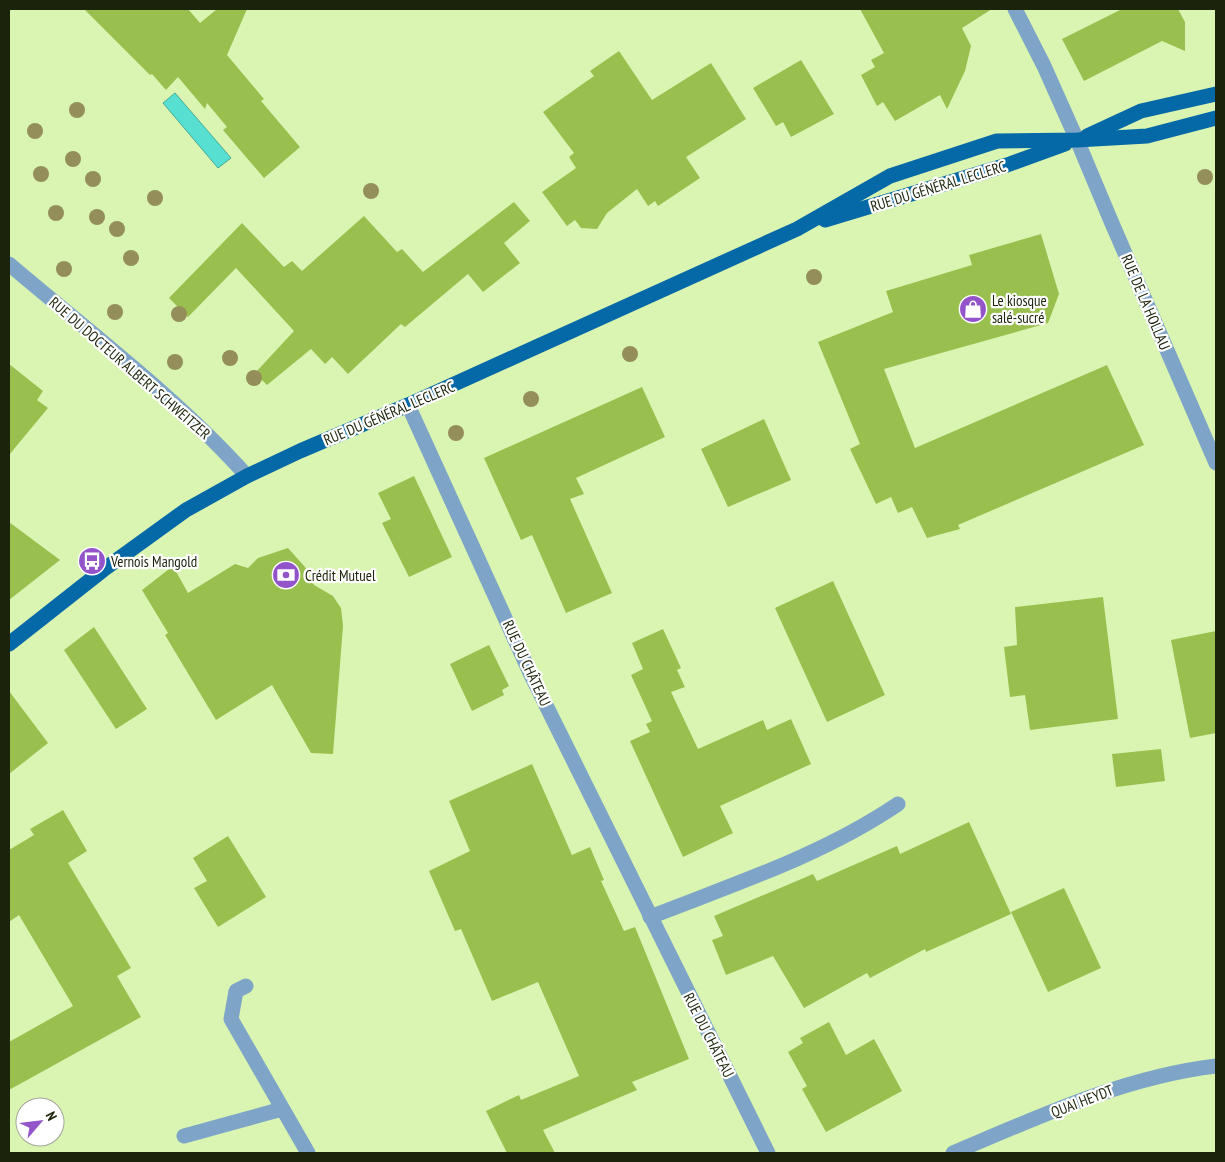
<svg xmlns="http://www.w3.org/2000/svg" width="1225" height="1162" viewBox="0 0 1225 1162" font-family="'PT Sans Narrow',sans-serif">
<rect width="100%" height="100%" fill="#daf5b2"/>
<path fill="#57e0d2" stroke="#45a896" d="M175,93l56,65 -13,10 -55,-65z"/>
<g fill="#99c04e">
<path d="M84,9h104l12,14 17,-14h30l-20,46 37,44 -3,2 39,46 -36,31 -41,-48 4,-3 -20,-24 -2,6 -27,-32 -12,13 -14,-16 -2,1z"/>
<path d="M860,9h132l-30,19 9,18 -6,25 -18,38 -7,-14 -45,26 -12,-19 -6,4 -16,-31 14,-8 -4,-7 13,-7z"/>
<path d="M1122,9h56l7,13v29l-23,-10 -78,40 -22,-42z"/>
<path d="M619,51l33,49 59,-37 35,56 -60,38 14,21 -42,28 -3,-5 -7,5 -11,-17 -30,24 -10,16 -16,-1 -6,-8 -8,6 -25,-34 34,-24 -7,-11 5,-4 -31,-41 51,-36 -4,-5z"/>
<path d="M801,60l33,54 -43,23 -8,-15 -7,4 -23,-38z"/>
<path d="M514,202l16,19 -26,22 16,20 -37,29 -15,-18 -63,53 -4,-3 -53,50 -16,-17 -7,7 -14,-15 -44,36 -12,-12 39,-42 -58,-63 -48,49 -19,-19 73,-75 42,44 8,-6 10,10 62,-55 33,36 5,-3 21,23z"/>
<path d="M1041,234l18,60 -11,29 -164,46 31,79 192,-83 37,80 -186,80 2,4 -33,9 -15,-31 -14,6 -7,-16 -15,7 -26,-55 10,-5 -42,-102 75,-30 -7,-21 86,-26 -3,-10z"/>
<path d="M9,364l34,27 -6,9 11,8 -39,47z"/>
<path d="M642,387l23,50 -89,41 8,16 -14,5 42,94 -46,20 -34,-78 -11,5 -37,-82z"/>
<path d="M764,419l27,61 -63,27 -27,-58z"/>
<path d="M414,476l38,81 -43,20 -27,-54 9,-4 -13,-26z"/>
<path d="M9,522l51,38 -51,40z"/>
<path d="M288,548l17,19 9,18 19,11 8,12 2,18 -10,128 -22,-1 -39,-68 -56,35 -51,-85 3,-2 -26,-43 31,-24 15,27 47,-29 13,4 10,-10z"/>
<path d="M833,581l52,114 -58,27 -52,-114z"/>
<path d="M1103,597l15,122 -88,11 -5,-35 -15,2 -6,-50 13,-2 -2,-38z"/>
<path d="M94,627l53,82 -31,20 -52,-79z"/>
<path d="M663,629l18,39 -4,2 8,17 -14,5 27,57 65,-29 4,10 24,-11 20,45 -91,42 13,27 -50,24 -53,-116 20,-9 -4,-8 6,-3 -21,-46 12,-6 -11,-26z"/>
<path d="M1216,631v102l-26,5 -19,-98z"/>
<path d="M489,645l20,41 -7,4 2,5 -32,16 -22,-47z"/>
<path d="M9,691l39,52 -39,31z"/>
<path d="M1161,749l4,32 -49,6 -4,-33z"/>
<path d="M532,764l40,91 18,-8 14,33 -3,1 23,50 11,-4 54,132 -57,23 5,8 -94,40 12,23h-48l-21,-42 33,-16 2,5 58,-24 -41,-94 -46,19 -31,-72 -6,2 -26,-60 41,-20 -21,-50z"/>
<path d="M63,810l24,41 -19,12 63,105 -14,8 24,41 -132,73v-48l64,-36 -54,-91 -10,7v-72l25,-15 -4,-6z"/>
<path d="M969,822l42,92 -85,38 -1,-3 -55,29 -3,-5 -63,35 -31,-52 -47,19 -14,-35 11,-4 -9,-20 99,-42 4,7 80,-35 3,8z"/>
<path d="M228,836l38,61 -48,30 -24,-39 13,-7 -14,-23z"/>
<path d="M1064,888l37,80 -53,24 -37,-80z"/>
<path d="M829,1022l17,33 28,-16 28,52 -76,41 -24,-43 5,-3 -19,-34 15,-9 -3,-5z"/>
</g>
<g fill="none" stroke-linecap="round" stroke-linejoin="round">
<g stroke="#7ea5c8" stroke-width="15">
<path d="M1015,9l29,57 33,74 34,81 105,242"/>
<path d="M9,264c81,69 167,133 238,212"/>
<path d="M408,405l123,270 237,478"/>
<path d="M650,917c84,-33 173,-62 248,-113"/>
<path d="M246,986l-10,5 -5,28 77,134"/>
<path d="M184,1136l98,-27"/>
<path d="M953,1153c85,-36 171,-76 263,-87"/>
</g>
<g stroke="#0669a7" stroke-width="15">
<path d="M1087,136l54,-25 75,-17"/>
<path d="M825,220l182,-55 58,-21"/>
<path d="M9,644l94,-74 83,-60 61,-34 53,-25 108,-46 389,-176 93,-53 107,-35 80,-1 70,-4 69,-18"/>
</g>
</g>
<g fill="#948e5a">
<circle cx="77" cy="110" r="8"/>
<circle cx="35" cy="131" r="8"/>
<circle cx="73" cy="159" r="8"/>
<circle cx="41" cy="174" r="8"/>
<circle cx="1205" cy="177" r="8"/>
<circle cx="93" cy="179" r="8"/>
<circle cx="371" cy="191" r="8"/>
<circle cx="155" cy="198" r="8"/>
<circle cx="56" cy="213" r="8"/>
<circle cx="97" cy="217" r="8"/>
<circle cx="117" cy="229" r="8"/>
<circle cx="131" cy="258" r="8"/>
<circle cx="64" cy="269" r="8"/>
<circle cx="814" cy="277" r="8"/>
<circle cx="115" cy="312" r="8"/>
<circle cx="179" cy="314" r="8"/>
<circle cx="630" cy="354" r="8"/>
<circle cx="230" cy="358" r="8"/>
<circle cx="175" cy="362" r="8"/>
<circle cx="254" cy="378" r="8"/>
<circle cx="531" cy="399" r="8"/>
<circle cx="456" cy="433" r="8"/>
</g>
<defs>
<g id="shop-disc" transform="scale(1.4375)"><circle r="9.5" fill="#9354ca" stroke="#fff"/><path d="M-5-2.5h2.3a2.7 3.5 0 0 1 5.4 0H5L5.5 6h-11ZM-1.5-2.5h3a1.5 2.3 0 0 0-3 0Z" fill="#fff"/></g>
<g id="bus-disc" transform="scale(1.4375)"><circle r="9.5" fill="#9354ca" stroke="#fff"/><path d="M-5-6H5V4H4V6H2V4H-2V6H-4V4H-5ZM-3.5-4V0h7V-4ZM-3.5 1.2v1.5H-2V1.2ZM2 1.2v1.5H3.5V1.2Z" fill="#fff"/></g>
<g id="bank-disc" transform="scale(1.4375)"><circle r="9.5" fill="#9354ca" stroke="#fff"/><path d="M-6-4H6V4H-6ZM0-2.3a2.3 2.3 0 1 0 0 4.6a2.3 2.3 0 1 0 0-4.6Z" fill="#fff"/></g>
</defs>
<g fill-rule="evenodd">
<use href="#shop-disc" x="973" y="309"/>
<use href="#bus-disc" x="92" y="561"/>
<use href="#bank-disc" x="286" y="575"/>
</g>
<g text-anchor="middle" dominant-baseline="central" stroke-width="4.5" stroke-linejoin="round" paint-order="stroke">
<g font-size="15" fill="#1b240a" stroke="#fff">
<text transform="translate(938 186) rotate(-17)">RUE DU GÉNÉRAL LECLERC</text>
<text transform="translate(1146 302) rotate(67)">RUE DE LA HOLLAU</text>
<text transform="translate(130 368) rotate(41)">RUE DU DOCTEUR ALBERT SCHWEITZER</text>
<text transform="translate(389 413) rotate(-23)">RUE DU GÉNÉRAL LECLERC</text>
<text transform="translate(527 663) rotate(65)">RUE DU CHÂTEAU</text>
<text transform="translate(709 1035) rotate(63)">RUE DU CHÂTEAU</text>
<text transform="translate(1082 1101) rotate(-21)">QUAI HEYDT</text>
</g>
<g font-size="15" fill="#1b240a" stroke="#fff" text-anchor="start">
<text x="992" y="300">Le kiosque<tspan x="992" dy="17">salé-sucré</tspan></text>
<text x="111" y="561">Vernois Mangold</text>
<text x="305" y="575">Crédit Mutuel</text>
</g>
</g>
<rect width="1225" height="1162" fill="none" stroke="#1b240a" stroke-width="20"/>
<g transform="translate(40 1122) rotate(62)"><circle r="24" fill="#ffffff" stroke="#a4a79d"/>
<path d="M0-4L9 19L0 12L-9 19Z" fill="#9354ca"/>
<text y="-8" font-size="14" font-weight="bold" text-anchor="middle" fill="#1b240a">N</text>
</g>
</svg>
